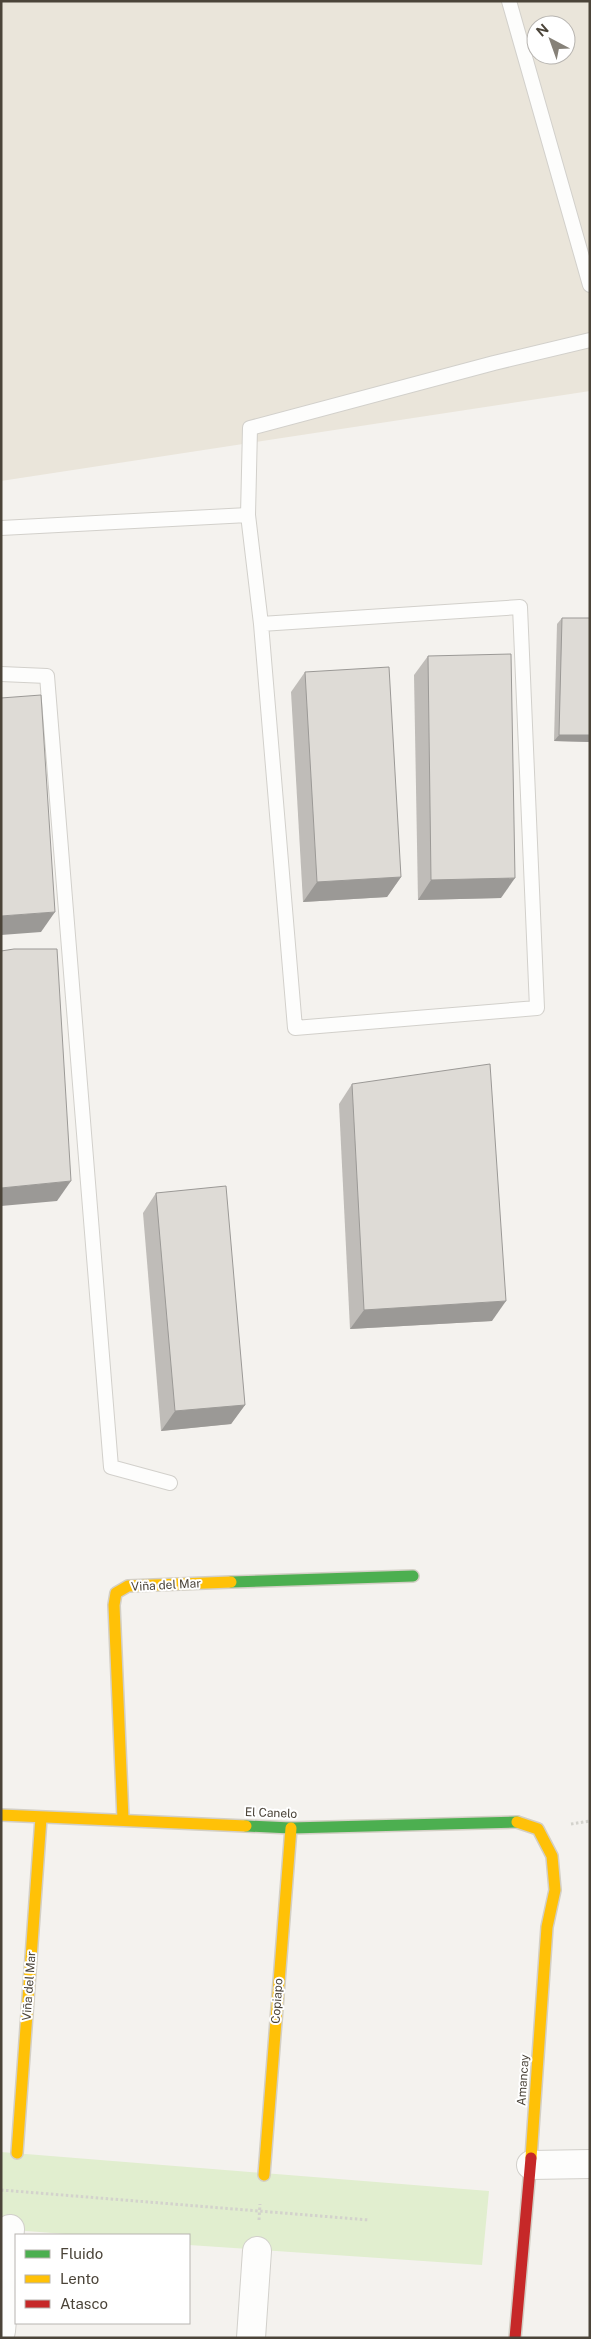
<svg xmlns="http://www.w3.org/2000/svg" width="591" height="2339" viewBox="0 0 591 2339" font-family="'Public Sans',sans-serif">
<rect width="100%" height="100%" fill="#f4f2ee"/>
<path fill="#eae5da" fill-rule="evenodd" d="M1,1h589v390l-589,90zM536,25h30v30h-30z"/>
<path fill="#e1eecf" d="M1,2152l488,39 -7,74 -293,-20v-10h-111l-77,-6z"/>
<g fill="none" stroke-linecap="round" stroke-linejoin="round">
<g stroke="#d2d0cb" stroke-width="16">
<g id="lane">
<path d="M509,1l81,284"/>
<path d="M248,515l2,-87 244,-65 96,-23"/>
<path d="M1,528l247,-13 13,109 34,404 242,-20 -17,-401 -259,17"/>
<path d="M1,674l46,2 64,791 59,16"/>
</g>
</g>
<g stroke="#d2d0cb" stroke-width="30">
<g id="street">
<path d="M531,2165l59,-1"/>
<path d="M1,2331l9,-102"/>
<path d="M251,2338l6,-87"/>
</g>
</g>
<g stroke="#d3cfc5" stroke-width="14">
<g id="fast">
<path d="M231,1582l182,-6"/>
<path d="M246,1826l45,2 226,-6"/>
</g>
</g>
<g stroke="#d3cfc5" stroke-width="14">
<g id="slow">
<path d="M1,1815l245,11"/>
<path d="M123,1819l-9,-214 2,-12 12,-7 103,-4"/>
<path d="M517,1822l21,7 14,27 3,34 -8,37 -16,231"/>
<path d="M17,2153l24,-335"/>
<path d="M264,2175l27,-347"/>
</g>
</g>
<g stroke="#d3cfc5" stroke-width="14">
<path id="jam" d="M515,2338l16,-180"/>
</g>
<g stroke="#d3d2cc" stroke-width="3" stroke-dasharray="2.5 2.5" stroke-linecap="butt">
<path d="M571,1824l19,-3"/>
<path d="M1,2190l368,30"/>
<path d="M259,2220l1,-16"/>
</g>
<use href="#lane" stroke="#fdfdfc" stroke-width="14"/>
<use href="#street" stroke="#fdfdfc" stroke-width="28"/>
<use href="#fast" stroke="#4caf50" stroke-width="11"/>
<use href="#slow" stroke="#ffc107" stroke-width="11"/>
<use href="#jam" stroke="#c62828" stroke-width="11"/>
</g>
<g fill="#bfbcb8">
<path d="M562,618l28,124 -36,-1 3,-117z"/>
<path d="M428,656l73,242 -83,2 -4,-225z"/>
<path d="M305,672l96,205 -14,20 -84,5 -12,-210z"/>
<path d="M352,1084l140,237 -142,8 -11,-225z"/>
<path d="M156,1193l89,212 -14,19 -70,7 -18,-218z"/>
</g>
<g fill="#9b9996">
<path d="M559,735h31v7l-36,-1z"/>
<path d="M401,877l-14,20 -84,5 14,-20z"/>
<path d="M515,878l-14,20 -83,2 13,-20z"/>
<path d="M55,912l-14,20 -40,3v-19z"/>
<path d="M71,1181l-14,20 -56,5v-18z"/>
<path d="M506,1301l-14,20 -142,8 14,-19z"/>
<path d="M245,1405l-14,19 -70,7 14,-20z"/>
</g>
<g fill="#dedbd6" stroke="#9b9996">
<path d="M562,618h28v117h-31z"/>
<path d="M511,654l4,224 -84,2 -3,-224z"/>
<path d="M389,667l12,210 -84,5 -12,-210z"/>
<path d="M41,695l14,217 -54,4v-218z"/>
<path d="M14,949h43l14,232 -70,7v-237z"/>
<path d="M490,1064l16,237 -142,9 -12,-226z"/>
<path d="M226,1186l19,219 -70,6 -19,-218z"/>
</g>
<g text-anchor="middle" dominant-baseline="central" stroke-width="4" stroke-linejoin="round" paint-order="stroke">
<g font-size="12" fill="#4b4439" stroke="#fff">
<text transform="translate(166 1585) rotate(-3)">Viña del Mar</text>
<text transform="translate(271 1813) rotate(2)">El Canelo</text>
<text transform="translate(29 1986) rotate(-86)">Viña del Mar</text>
<text transform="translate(277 2001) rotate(-86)">Copiapo</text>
<text transform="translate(523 2080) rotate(-86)">Amancay</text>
</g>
</g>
<rect width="591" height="2339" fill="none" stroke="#4b4439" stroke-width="5"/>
<rect x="15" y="2234" width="175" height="90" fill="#ffffff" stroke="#b7b4b0"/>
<rect x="25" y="2250" width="25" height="8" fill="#4caf50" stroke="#b7b4b0"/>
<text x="60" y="2259" font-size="15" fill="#4b4439">Fluido</text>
<rect x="25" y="2275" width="25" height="8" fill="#ffc107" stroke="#b7b4b0"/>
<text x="60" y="2284" font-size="15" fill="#4b4439">Lento</text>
<rect x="25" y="2300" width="25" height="8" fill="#c62828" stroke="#b7b4b0"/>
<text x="60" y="2309" font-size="15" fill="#4b4439">Atasco</text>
<g transform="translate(551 40) rotate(319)"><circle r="24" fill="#ffffff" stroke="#b7b4b0"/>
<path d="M0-4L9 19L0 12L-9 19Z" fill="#868178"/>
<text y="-8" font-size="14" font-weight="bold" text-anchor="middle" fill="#4b4439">N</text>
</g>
</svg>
